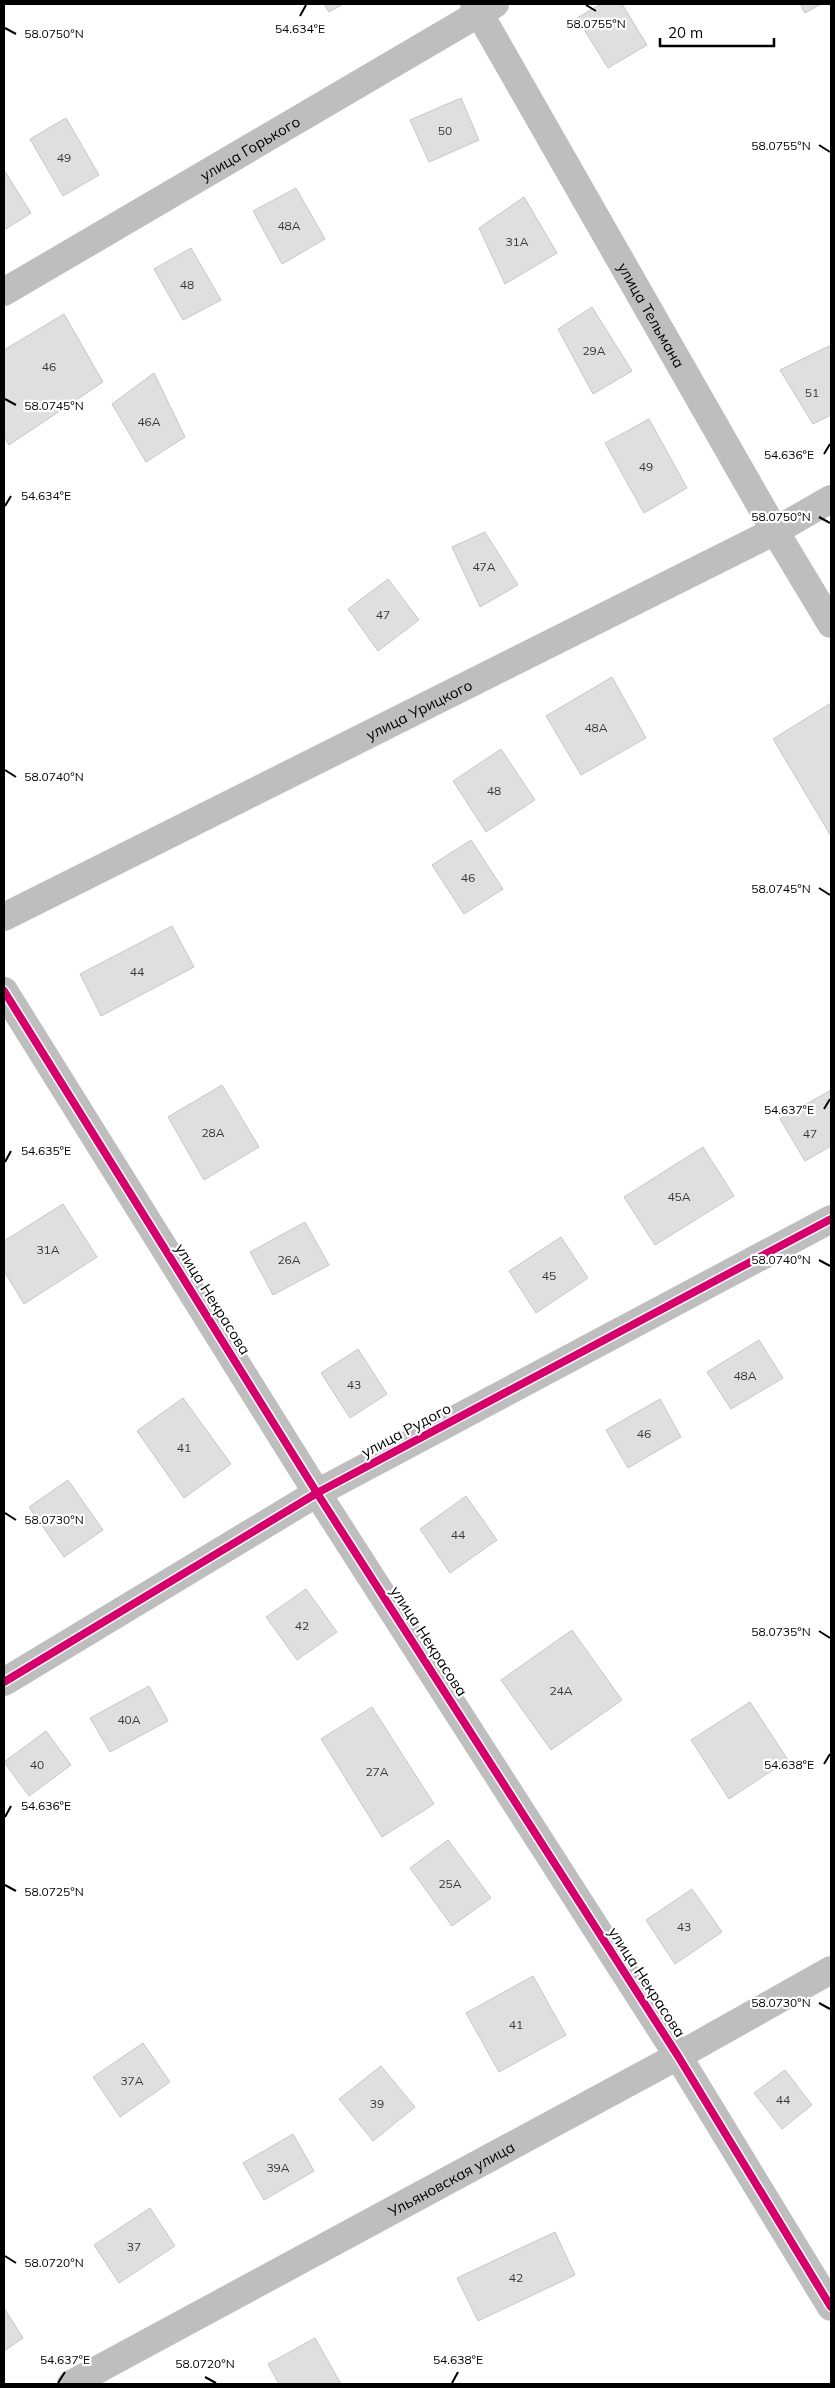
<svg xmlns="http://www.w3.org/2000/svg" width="835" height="2388" viewBox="0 0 835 2388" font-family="Mulish,sans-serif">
<rect width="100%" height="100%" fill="#fff"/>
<g fill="#dfdfdf" stroke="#c7c7c7">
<path d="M324,4h19l-14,8z"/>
<path d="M601,4h21l25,41 -39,23 -31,-50z"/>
<path d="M800,4h21l-16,9z"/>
<path d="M461,98l18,42 -50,22 -19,-42z"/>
<path d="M66,118l33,57 -36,21 -33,-57z"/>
<path d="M4,170l27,43 -27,17z"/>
<path d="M296,188l29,51 -43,25 -29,-53z"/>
<path d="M524,197l33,56 -52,31 -26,-56z"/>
<path d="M191,248l30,52 -38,20 -29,-51z"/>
<path d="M592,307l40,64 -39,23 -35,-65z"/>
<path d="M64,314l39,68 -94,63 -5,-8v-87z"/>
<path d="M829,346l2,4v65l-18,9 -33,-54z"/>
<path d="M154,373l31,64 -39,25 -34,-58z"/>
<path d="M649,419l38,69 -43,25 -39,-70z"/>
<path d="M485,532l33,53 -38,22 -28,-60z"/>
<path d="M388,579l31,41 -41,31 -30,-42z"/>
<path d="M612,677l34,61 -65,37 -35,-59z"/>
<path d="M831,703v133l-58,-97z"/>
<path d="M501,749l34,51 -49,32 -33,-51z"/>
<path d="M471,840l32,49 -39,25 -32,-49z"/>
<path d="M172,926l22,41 -93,49 -21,-42z"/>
<path d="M222,1085l37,62 -55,33 -36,-63z"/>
<path d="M831,1090v56l-26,15 -25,-42z"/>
<path d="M703,1147l31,49 -79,49 -31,-48z"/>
<path d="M63,1204l34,53 -73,47 -20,-33v-30z"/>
<path d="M305,1222l24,43 -56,30 -23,-43z"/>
<path d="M561,1237l27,41 -52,35 -27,-42z"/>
<path d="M759,1340l24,38 -52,31 -24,-37z"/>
<path d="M358,1349l29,45 -37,24 -29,-45z"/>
<path d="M183,1398l48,66 -47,34 -47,-67z"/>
<path d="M660,1399l21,38 -53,31 -22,-38z"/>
<path d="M68,1480l35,50 -39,27 -35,-50z"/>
<path d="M466,1496l31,44 -47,33 -30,-44z"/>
<path d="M306,1589l31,43 -40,28 -31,-43z"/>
<path d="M572,1630l50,70 -71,50 -50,-70z"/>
<path d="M149,1686l19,35 -58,31 -20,-34z"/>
<path d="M750,1702l38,58 -59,39 -38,-59z"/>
<path d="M372,1707l62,97 -52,33 -61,-98z"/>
<path d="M46,1731l25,34 -42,31 -25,-34z"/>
<path d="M448,1840l43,58 -39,28 -42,-58z"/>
<path d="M692,1889l30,43 -47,32 -29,-44z"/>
<path d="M533,1976l33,59 -67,37 -33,-59z"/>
<path d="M143,2043l27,39 -50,35 -27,-40z"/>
<path d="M381,2066l34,41 -42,34 -34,-42z"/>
<path d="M785,2070l27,35 -30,24 -28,-36z"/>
<path d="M293,2134l21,37 -50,29 -21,-37z"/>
<path d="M150,2208l25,38 -56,37 -25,-38z"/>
<path d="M555,2232l20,43 -97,46 -21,-43z"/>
<path d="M4,2308l19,30 -19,13z"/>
<path d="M315,2338l26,46h-62l-11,-20z"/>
</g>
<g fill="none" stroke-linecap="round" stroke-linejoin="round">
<g stroke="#bebebe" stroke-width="28">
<path id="s1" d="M474,4l301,527 56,93"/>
<path id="s2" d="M4,292l491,-288"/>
<path id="s3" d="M4,917l771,-386 56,-32"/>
<path d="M4,991l313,502 361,563 153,251"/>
<path d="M4,1682l313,-189 514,-274"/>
<path id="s4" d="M71,2384l607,-328 153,-86"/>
</g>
<g stroke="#fff" stroke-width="11">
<g id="cycleway">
<path d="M4,991l313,502 361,563 153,251"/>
<path d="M4,1682l313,-189 514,-274"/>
</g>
</g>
<use href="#cycleway" stroke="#d6006c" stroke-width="8"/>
</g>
<path fill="none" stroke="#000" stroke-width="2" d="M586,5l10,6M300,16l6,-11M5,28l11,6M819,145l11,7M5,399l11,6M824,454l6,-10M5,506l6,-10M819,517l11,6M5,770l11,7M819,888l11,7M824,1109l6,-10M5,1162l6,-11M819,1260l11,6M5,1513l11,7M819,1631l11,7M824,1764l6,-10M5,1817l6,-11M5,1885l11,6M819,2003l11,6M5,2256l11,7M205,2377l11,6M58,2383l7,-11M452,2383l6,-11"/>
<g text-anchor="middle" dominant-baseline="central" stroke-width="4.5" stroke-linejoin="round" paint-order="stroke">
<g font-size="12" fill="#383838">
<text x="445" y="130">50</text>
<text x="64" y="157">49</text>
<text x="289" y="225">48А</text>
<text x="517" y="241">31А</text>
<text x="187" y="284">48</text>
<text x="594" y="350">29А</text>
<text x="49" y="366">46</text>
<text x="812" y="392">51</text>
<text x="149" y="421">46А</text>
<text x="646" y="466">49</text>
<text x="484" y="566">47А</text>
<text x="383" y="614">47</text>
<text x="596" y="727">48А</text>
<text x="494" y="790">48</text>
<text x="468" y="877">46</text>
<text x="137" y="971">44</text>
<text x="213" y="1132">28А</text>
<text x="810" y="1133">47</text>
<text x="679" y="1196">45А</text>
<text x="48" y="1249">31А</text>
<text x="289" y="1259">26А</text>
<text x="549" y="1275">45</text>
<text x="745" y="1375">48А</text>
<text x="354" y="1384">43</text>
<text x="644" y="1433">46</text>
<text x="184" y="1447">41</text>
<text x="458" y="1534">44</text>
<text x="302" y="1625">42</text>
<text x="561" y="1690">24А</text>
<text x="129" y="1719">40А</text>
<text x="37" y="1764">40</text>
<text x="377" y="1771">27А</text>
<text x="450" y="1883">25А</text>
<text x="684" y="1926">43</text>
<text x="516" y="2024">41</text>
<text x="132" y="2080">37А</text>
<text x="783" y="2099">44</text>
<text x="377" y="2103">39</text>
<text x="278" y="2167">39А</text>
<text x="134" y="2246">37</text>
<text x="516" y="2277">42</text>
</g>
<g font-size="15" fill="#000" stroke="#fff">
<text stroke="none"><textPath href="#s2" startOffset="285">улица Горького</textPath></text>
<text stroke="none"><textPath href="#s1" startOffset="358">улица Тельмана</textPath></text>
<text stroke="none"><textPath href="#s3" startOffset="464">улица Урицкого</textPath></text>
<text transform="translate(213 1299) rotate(58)">улица Некрасова</text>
<text transform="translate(406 1430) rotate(-28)">улица Рудого</text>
<text transform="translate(429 1641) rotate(57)">улица Некрасова</text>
<text transform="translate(647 1982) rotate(57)">улица Некрасова</text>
<text stroke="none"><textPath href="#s4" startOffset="432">Ульяновская улица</textPath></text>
</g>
</g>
<g font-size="12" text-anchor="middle" fill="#000" stroke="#fff" stroke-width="4.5" stroke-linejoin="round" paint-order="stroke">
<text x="596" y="28">58.0755°N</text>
<text x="300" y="33">54.634°E</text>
<text x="54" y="38">58.0750°N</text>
<text x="781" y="150">58.0755°N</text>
<text x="54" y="410">58.0745°N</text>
<text x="789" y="459">54.636°E</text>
<text x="46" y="500">54.634°E</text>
<text x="781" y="521">58.0750°N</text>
<text x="54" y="781">58.0740°N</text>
<text x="781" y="893">58.0745°N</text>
<text x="789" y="1114">54.637°E</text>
<text x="46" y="1155">54.635°E</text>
<text x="781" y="1264">58.0740°N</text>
<text x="54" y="1524">58.0730°N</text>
<text x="781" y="1636">58.0735°N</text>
<text x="789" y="1769">54.638°E</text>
<text x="46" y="1810">54.636°E</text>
<text x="54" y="1896">58.0725°N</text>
<text x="781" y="2007">58.0730°N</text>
<text x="54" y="2267">58.0720°N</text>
<text x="65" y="2364">54.637°E</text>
<text x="458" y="2364">54.638°E</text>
<text x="205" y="2368">58.0720°N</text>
</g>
<rect width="835" height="2388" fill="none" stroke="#000000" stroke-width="10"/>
<path d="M660 38v8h114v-8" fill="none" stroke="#000000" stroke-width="2.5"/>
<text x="668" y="38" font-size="15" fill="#000000" stroke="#ffffff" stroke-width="4" paint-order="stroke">20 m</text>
</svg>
